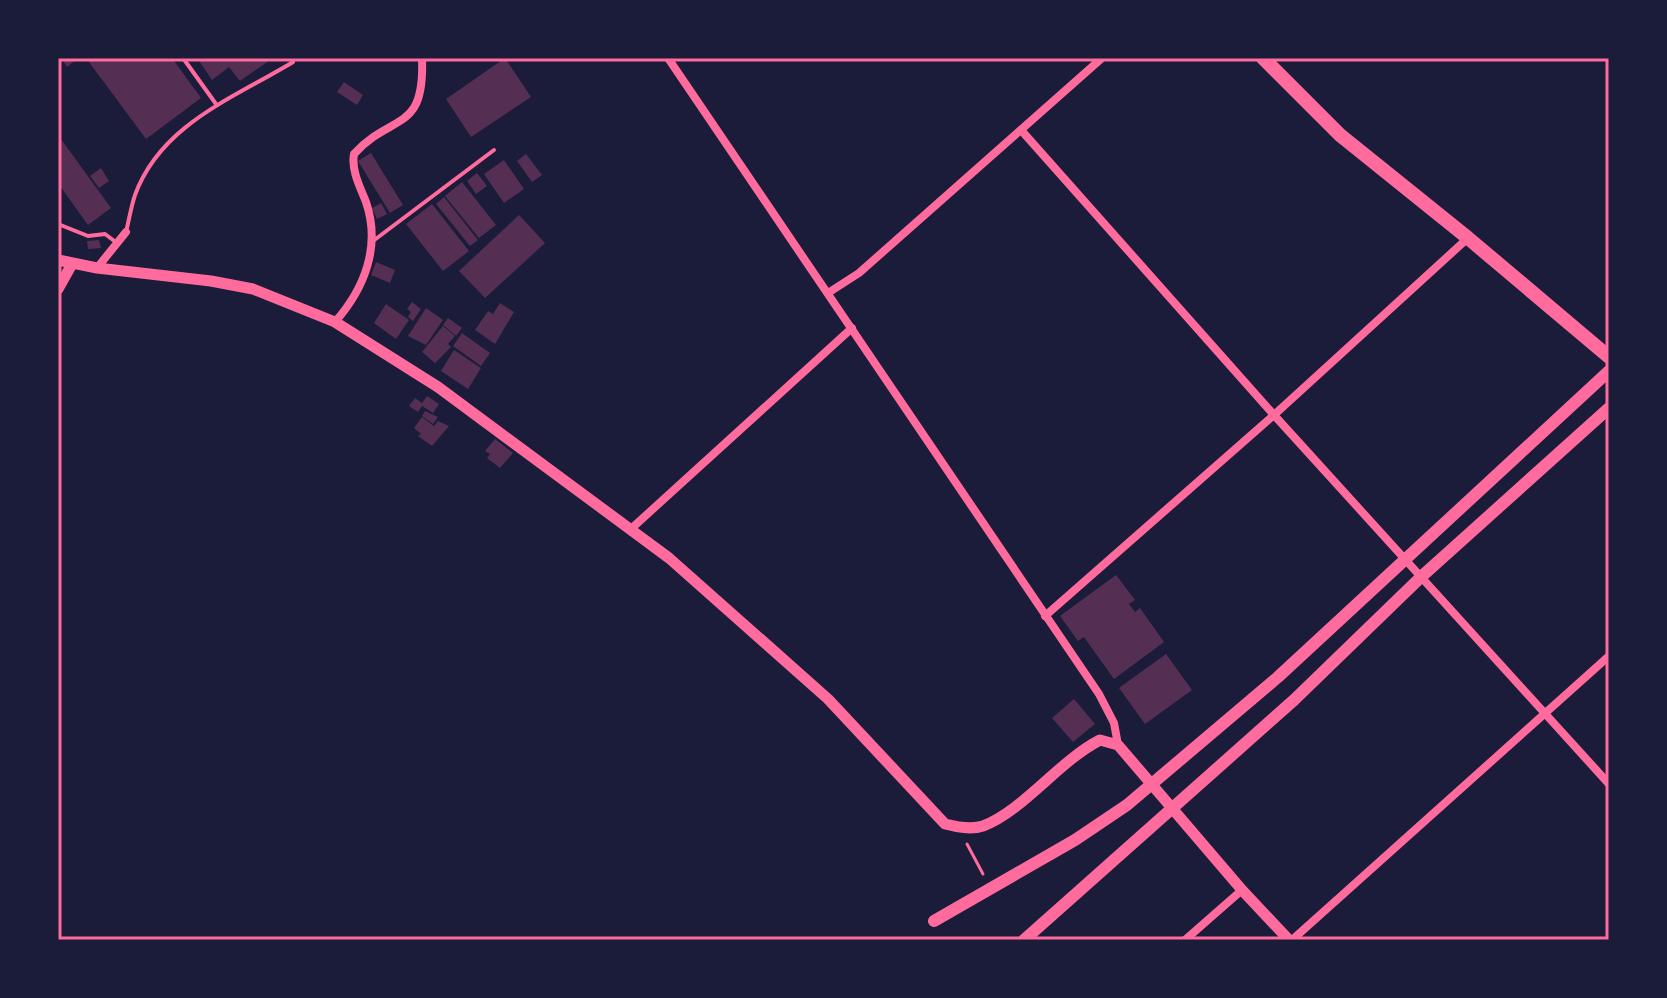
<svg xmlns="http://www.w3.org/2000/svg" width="1667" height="998" viewBox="0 0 1667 998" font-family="Lato,sans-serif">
<rect width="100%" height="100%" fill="#1b1b3a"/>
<g fill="#542f53">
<path d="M61,58h17l-11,9z"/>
<path d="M86,58h86l29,40 -55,41z"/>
<path d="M197,58h76l-33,23 -11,-14 -17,13z"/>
<path d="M505,58l26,39 -60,40 -25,-38z"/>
<path d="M344,82l19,13 -6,10 -20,-13z"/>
<path d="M58,135l53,73 -23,17 -30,-42z"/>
<path d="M371,153l32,52 -13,8 -32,-52z"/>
<path d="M526,154l16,21 -10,7 -15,-21z"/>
<path d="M504,160l20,29 -20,14 -20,-29z"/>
<path d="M101,168l8,13 -10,7 -9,-12z"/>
<path d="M477,173l10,13 -11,8 -9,-13z"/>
<path d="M462,182l34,43 -17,13 -34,-42z"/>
<path d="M444,197l34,43 -8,6 -34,-42z"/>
<path d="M381,203l6,11 -10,5 -5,-11z"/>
<path d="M432,204l37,47 -26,20 -37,-47z"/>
<path d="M519,215l26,28 -60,55 -26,-27z"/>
<path d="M99,240l2,8 -13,1 -1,-8z"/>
<path d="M376,262l19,8 -5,13 -19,-8z"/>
<path d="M412,302l9,7 -8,12 -5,-4 3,-5 -4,-3z"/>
<path d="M500,303l14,9 -19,32 -20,-14 13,-19 5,3z"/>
<path d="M386,304l23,16 -13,19 -22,-16z"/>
<path d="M426,308l17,12 -17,25 -18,-9z"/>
<path d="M448,318l14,10 -6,8 -13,-11z"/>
<path d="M443,326l12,10 -7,8 3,3 -16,16 -13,-11z"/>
<path d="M462,333l28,20 -9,13 -28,-20z"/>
<path d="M454,350l27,18 -13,21 -27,-18z"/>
<path d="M427,396l12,8 -6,9 -11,-7 -4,6 -9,-6 6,-8 7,5z"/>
<path d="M425,411l13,6 -5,7 -11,-8z"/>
<path d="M422,417l12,9 4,-5 11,5 -17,20 -14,-10 3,-2 -7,-6z"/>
<path d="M495,439l18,14 -13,15 -13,-10 3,-4 -5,-3z"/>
<path d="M1116,575l19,25 -6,4 6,8 5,-4 24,34 -50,37 -30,-42 -6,4 -18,-25z"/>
<path d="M1166,654l26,36 -47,34 -26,-36z"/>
<path d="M1074,699l21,25 -22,18 -21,-24z"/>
</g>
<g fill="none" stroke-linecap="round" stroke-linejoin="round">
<path stroke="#ff6b9d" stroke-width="3" d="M967,844l16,30"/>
<g stroke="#ff6b9d" stroke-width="4">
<path d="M183,58l33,46"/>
<path d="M58,224l30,12 17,-2 12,9"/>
<path d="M126,232c3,-12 5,-25 9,-37 26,-71 99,-97 158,-133l-2,-4"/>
<path d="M373,241l121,-91"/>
</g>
<g stroke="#ff6b9d" stroke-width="8">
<path d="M668,58l431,636 15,29 4,22"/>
<path d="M1021,130l253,285 335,369"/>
<path d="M97,268l29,-36"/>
<path d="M828,293l31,-20 243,-215"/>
<path d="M335,322c30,-34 46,-76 31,-120 -6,-15 -15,-32 -12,-48 38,-42 71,-20 68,-96"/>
<path d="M632,528l220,-200"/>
<path d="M1045,616l229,-201 194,-177"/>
<path d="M1185,940l57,-50"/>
<path d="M1292,940l317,-284"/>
</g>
<g stroke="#ff6b9d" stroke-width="11">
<path d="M58,260l39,8 114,13 42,8 82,33 103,65 231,171 159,141 117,125c12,3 26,6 38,2 40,-15 76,-65 117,-86l18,5 124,145 47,50"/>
<path d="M58,289l14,-25"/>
</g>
<g stroke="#ff6b9d" stroke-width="12">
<path d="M934,921l141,-81 52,-35 151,-128 331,-306"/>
<path d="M1024,940l270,-240 127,-123 188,-169"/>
</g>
<path stroke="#ff6b9d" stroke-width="14" d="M1263,58l77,77 128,103 141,119"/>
</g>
<rect width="1667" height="998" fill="none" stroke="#1b1b3a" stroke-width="120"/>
<rect x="60" y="60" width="1547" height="878" fill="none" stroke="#ff6b9d" stroke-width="3"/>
</svg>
